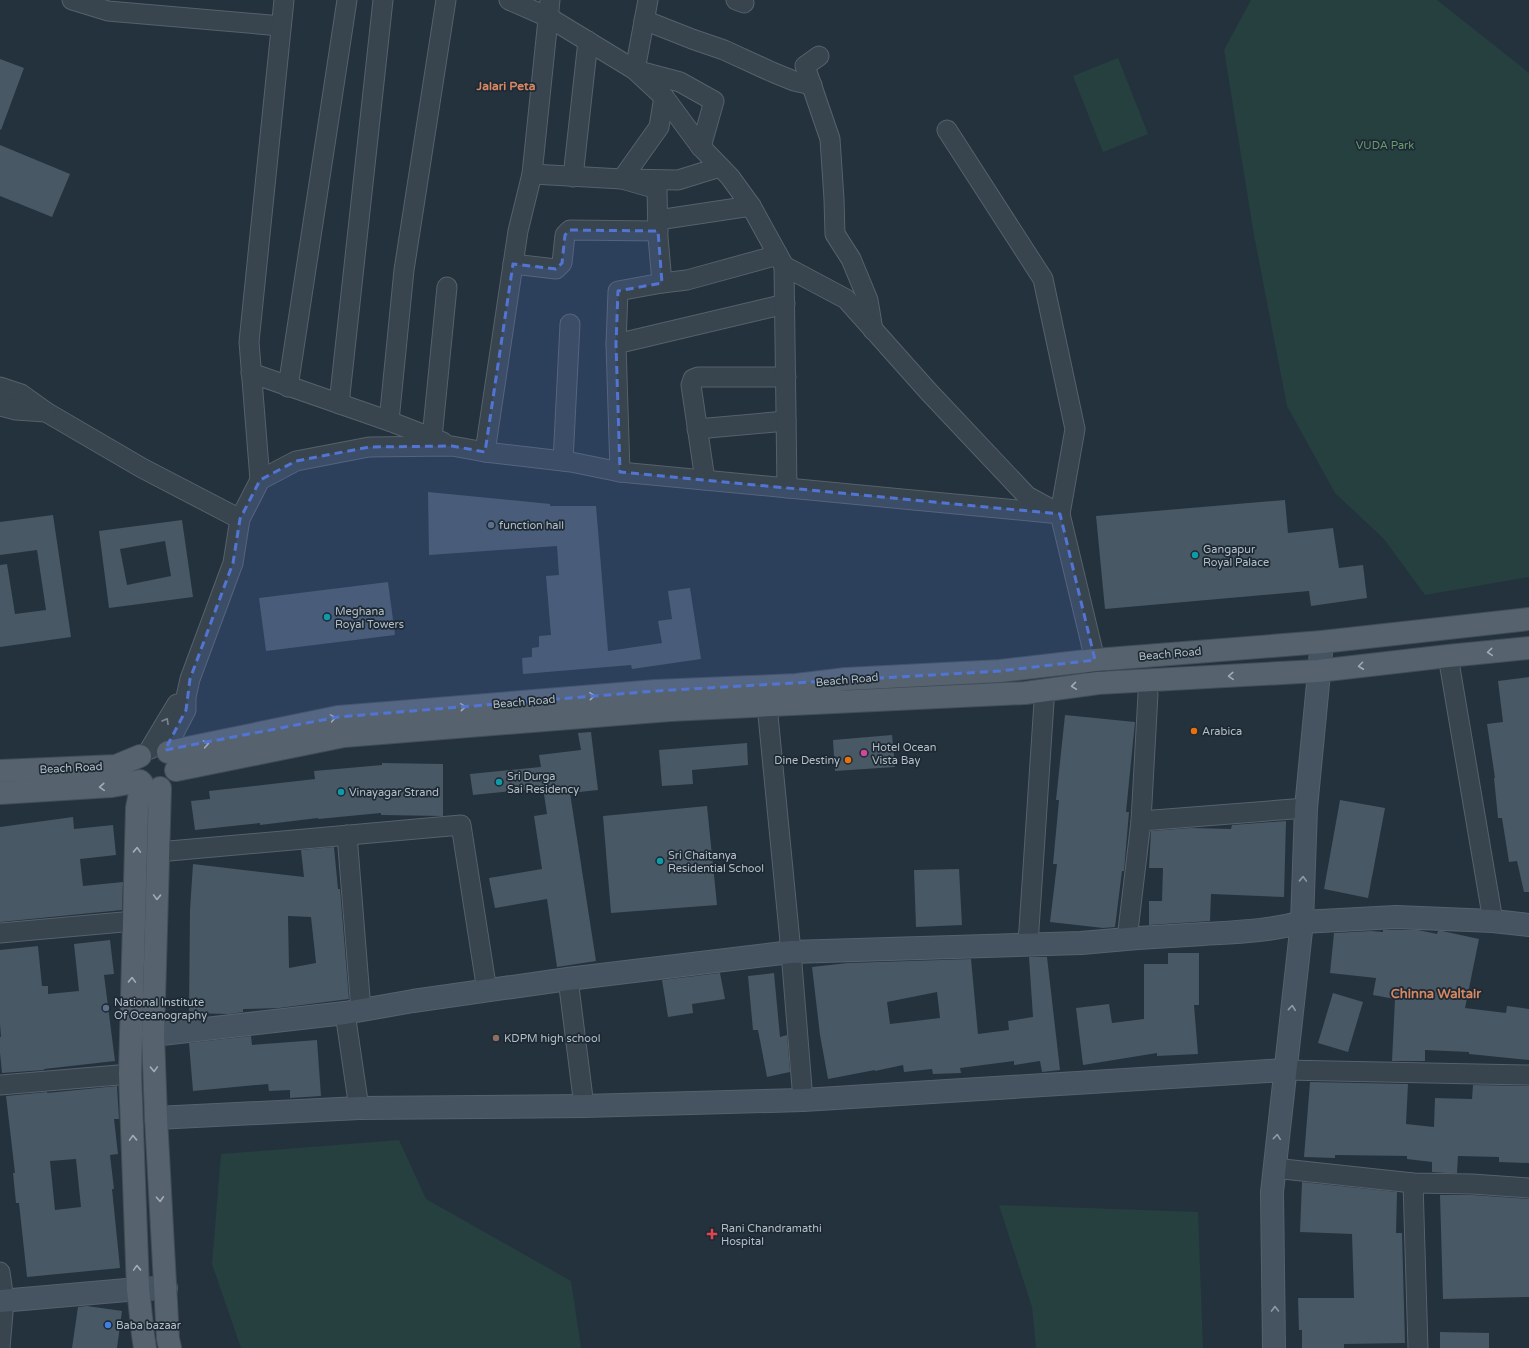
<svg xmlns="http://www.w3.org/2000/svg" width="1529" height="1348" viewBox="0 0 1529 1348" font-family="'Varela Round',sans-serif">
<rect width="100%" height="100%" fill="#24323e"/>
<g fill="#263f3f">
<path d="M1251,0h186l92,73v504l-104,18 -41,-56 -49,-46 -48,-87 -33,-171 -30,-185z"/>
<path d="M1118,58l30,76 -45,18 -30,-76z"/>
<path d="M399,1140l27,59 145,82 10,67h-340l-29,-84 9,-110z"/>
<path d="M999,1205l199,7 5,136h-167l-4,-41z"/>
</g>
<g fill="#485864" fill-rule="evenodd">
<path d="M0,59l24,9 -23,62 -1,-1z"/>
<path d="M0,145l70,29 -18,43 -52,-21z"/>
<path d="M428,492l122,12v2h46l12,145 54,-8 -4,-22 14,-2 -4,-28 22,-3 11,71 -69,10 -1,-4 -108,9 -1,-16 10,-1v-9l7,-1v-11l12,-1 -5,-59 13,-1 -2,-29 -128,9z"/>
<path d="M1285,500l3,33 45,-5 6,40 24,-3 4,33 -56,8 -2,-15 -204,18 -9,-93z"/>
<path d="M53,515l18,122 -71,10v-82l7,-1 8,50 31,-4 -9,-60 -37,5v-33z"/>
<path d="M182,520l11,77 -84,11 -10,-77zM165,541l6,35 -44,9 -7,-36z"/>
<path d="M388,582l7,53 -129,16 -7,-53z"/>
<path d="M1529,677v215h-5l-7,-31 -8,1 -7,-44h-4l-4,-40h1l-8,-54 16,-2 -5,-41z"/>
<path d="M1065,715l70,7 -9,90h3l-5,59h-2l-7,56 -12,1 -53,-6 7,-58h-4l6,-64h-3z"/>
<path d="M591,732l7,58 -28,3 26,168 -39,6 -10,-68 -52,9 -6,-30 53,-9 -8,-53 13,-2 -4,-26 -70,7 -3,-21 71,-7 -2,-12 42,-5 -3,-17z"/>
<path d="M892,735l3,32 -60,4 -2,-31z"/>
<path d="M747,743l1,22 -56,5 1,14 -31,2 -3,-36z"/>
<path d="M382,763l61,1v52l-62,-1v-2l-63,6v-1l-58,7v-2l-65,7 -4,-29 19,-2 -1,-8 106,-12 -1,-8 68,-6z"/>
<path d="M1340,800l45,8 -17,90 -44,-9z"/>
<path d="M707,806l10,99 -106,8 -8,-97z"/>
<path d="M73,817l1,12 39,-4 3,30 -36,4 3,27 40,-4 -1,28 -122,12v-95z"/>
<path d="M1286,821l-2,76 -73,-3 -1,27 -61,4v-24h13l1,-33h-14l2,-37 40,-3 40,1 1,-4z"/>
<path d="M334,847l4,42h2l9,110 -70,9 -36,1v3l-14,2 -40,-1 1,-103 3,-46 111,13 -3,-27zM288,916l23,1 5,46 -27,5z"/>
<path d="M959,869l3,56 -46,2 -2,-57z"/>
<path d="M1383,930h35l19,4 1,-3h4l37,8 -14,69 41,5 1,-7 22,3v51l-60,-6v-2l-44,-2v11h-33l3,-62 -22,-4 3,-17 -46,-5 4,-40 37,-2 12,1z"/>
<path d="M110,940l4,34 -10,1 11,86 -71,8v1l-42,3 -2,-20v-16h1l-1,-13v-74l38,-4 4,40h6v8l31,-3 -5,-47z"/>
<path d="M1168,953h31v52h-5l4,49 -41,2v-3l-74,12 -7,-57 33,-4 3,19 32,-4v-55h24z"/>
<path d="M1029,957h18l13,113 -18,2 -2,-11 -26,4v-4l-54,7 1,5 -28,1 -1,-5 -28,3 -1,-7 -28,6v-1l-47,9 -8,-44 -8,-68 36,-4 123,-4 7,75 31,-4 -1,-9 25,-4zM937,992l3,26 -50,6 -3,-22z"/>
<path d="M720,973l5,26 -33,5 1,9 -25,4 -6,-37z"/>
<path d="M774,973l6,64 7,-2 3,37 -23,5 -9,-47h-5l-5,-54z"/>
<path d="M1333,993l30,9 -15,50 -30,-9z"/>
<path d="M251,1036l1,9 65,-5 4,56 -31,2v-8l-21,1 -1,-7 -75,7 -4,-48z"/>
<path d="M1310,1082l98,2 -2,40 28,3 1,-29 37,1 1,-14 56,1v77l-30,-1v-5l-41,-1 -1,17h-10l-15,-1v-10l-25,-3v-3l-72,-1v3l-31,-1z"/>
<path d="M117,1086l2,33h-5l4,35 -8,1 4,34h-2l8,79 -93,9 -8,-74h-3l-3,-30h2l-9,-77 41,-4v1zM76,1159l5,48 -26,3 -5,-49z"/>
<path d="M1302,1182l95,10 -1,41h6l3,110 -61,1v4h-42v-18h-3l-1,-32h56l-2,-64 -52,-2z"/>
<path d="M1440,1195h32l57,4v98l-86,2z"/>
<path d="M87,1306l35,5 -5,37h-45l6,-41z"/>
<path d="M1440,1332l49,1v15h-49z"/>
</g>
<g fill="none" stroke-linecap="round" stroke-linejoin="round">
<g stroke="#56616c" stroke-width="21">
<g id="street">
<path d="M72,0l36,11 173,15"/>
<path d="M509,0l39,17 87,53 45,12 34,19 -13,46"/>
<path d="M648,0l-13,70 29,27 37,50 29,30 21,29 33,60"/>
<path d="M736,0l8,3"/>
<path d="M644,20l48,19 32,11 48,22 22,9 18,4"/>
<path d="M819,56l-14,10 25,73 4,60 1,35 16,25 17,41 5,30"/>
<path d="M532,174l90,5 56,1 42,-13"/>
<path d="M573,177l15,-136"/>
<path d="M658,220l93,-14"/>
<path d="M513,264l43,5 6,-6 3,-28 5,-5 88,1"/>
<path d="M662,283l25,-3 91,-25"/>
<path d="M616,344l169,-40"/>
<path d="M251,373l138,48"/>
<path d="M0,387l21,7 25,18 96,56 98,51"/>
<path d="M288,387l59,-387"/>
<path d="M339,404l44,-404"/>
<path d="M0,406l16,4 30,2"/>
<path d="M697,429l89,-8"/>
<path d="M432,438l15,-151"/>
<path d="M443,442l-54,-21 15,-151 42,-270"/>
<path d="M485,452l33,-221 14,-57 18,-174"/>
<path d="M563,461l7,-137"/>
<path d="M620,472l-4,-128 2,-53 44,-8 -4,-46 -1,-48 -35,-10 37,-52 5,-30"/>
<path d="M260,480l-11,-138 35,-342"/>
<path d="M705,480l-14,-95 2,-6 5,-2h88"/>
<path d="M787,488l-3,-222 62,33 82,92 99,105 33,18 15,-85 -32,-150 -96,-149"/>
<path d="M1448,656l45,265"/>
<path d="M767,705l24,247 12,148"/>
<path d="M150,749l27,-45"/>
<path d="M165,750l21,-40v-13l4,-18 43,-116 7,-44 20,-39 36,-19 73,-14 83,-1 33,6 86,10 49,10 440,42 35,146 3,23"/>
<path d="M1141,821l165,-13"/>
<path d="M347,835l14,175"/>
<path d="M158,852l303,-27 26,166"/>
<path d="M0,933l134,-12"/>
<path d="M1127,939l14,-118 7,-127"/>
<path d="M1028,944l16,-242"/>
<path d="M568,979l16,127"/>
<path d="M345,1013l14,95"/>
<path d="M1285,1070l244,5"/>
<path d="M0,1085l130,-11"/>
<path d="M1274,1168l139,15 59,1 57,4"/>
<path d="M1413,1183l5,165"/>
<path d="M0,1272l4,29 -4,47"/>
</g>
</g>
<g stroke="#56616c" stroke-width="24">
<g id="secondary">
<path d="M153,1035l192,-22 68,-12 155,-22 223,-27 290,-9c41,-4 82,-7 123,-9 33,-2 66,-3 98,-12l94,-5 97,4 36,4"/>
<path d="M156,1118l203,-10 225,-2 219,-6 482,-30"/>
<path d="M0,1301l138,-12 28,-1"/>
<path d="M1274,1348l-2,-156 30,-270 4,-114 16,-166"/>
</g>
</g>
<g stroke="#414d57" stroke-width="24">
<g id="primary">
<path d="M168,752l170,-35 318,-26 94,-4 46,-2 50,-6 154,-8 95,-11 227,-18 207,-23"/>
<path d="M176,770l168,-34 326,-26 355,-17 73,-10 220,-12 130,-15 81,-8"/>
<path d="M0,771l116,-5 24,-10"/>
<path d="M142,783l-5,25 -7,266 8,215 5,46 2,13"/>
<path d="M160,788l-7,247 3,83 12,221 2,9"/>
<path d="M0,793l112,-7 28,-5"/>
</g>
</g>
<use href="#street" stroke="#38444e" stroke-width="19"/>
<use href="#secondary" stroke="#465361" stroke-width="22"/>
<use href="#primary" stroke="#56636e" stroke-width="22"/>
</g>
<defs><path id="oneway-chevron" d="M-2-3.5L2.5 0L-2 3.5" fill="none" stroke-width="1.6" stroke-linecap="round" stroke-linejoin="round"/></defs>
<g stroke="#a1acb7">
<use href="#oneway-chevron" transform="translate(1490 652) rotate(175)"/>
<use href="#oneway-chevron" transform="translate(1361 666) rotate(173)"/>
<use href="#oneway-chevron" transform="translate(1231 676) rotate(177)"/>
<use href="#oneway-chevron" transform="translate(1074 686) rotate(172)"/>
<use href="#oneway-chevron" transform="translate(592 696) rotate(-5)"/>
<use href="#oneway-chevron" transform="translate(463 707) rotate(-5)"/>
<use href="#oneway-chevron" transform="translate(333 718) rotate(-10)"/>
<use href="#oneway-chevron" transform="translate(206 744) rotate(-11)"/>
<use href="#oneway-chevron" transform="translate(102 787) rotate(176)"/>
<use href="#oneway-chevron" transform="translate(137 850) rotate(-88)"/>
<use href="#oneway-chevron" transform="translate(157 897) rotate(92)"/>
<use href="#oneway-chevron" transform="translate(132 980) rotate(-88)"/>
<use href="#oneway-chevron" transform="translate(154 1069) rotate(88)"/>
<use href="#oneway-chevron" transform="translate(133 1138) rotate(-92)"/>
<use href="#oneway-chevron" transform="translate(160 1199) rotate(87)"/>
<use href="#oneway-chevron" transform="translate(137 1268) rotate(-92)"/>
</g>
<use stroke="#7c8792" href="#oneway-chevron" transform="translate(166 721) rotate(-60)"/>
<g stroke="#8e99a5">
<use href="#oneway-chevron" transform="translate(1303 879) rotate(-88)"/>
<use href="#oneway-chevron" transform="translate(1292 1008) rotate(-84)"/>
<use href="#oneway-chevron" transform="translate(1277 1137) rotate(-84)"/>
<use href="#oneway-chevron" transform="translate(1275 1309) rotate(-91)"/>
</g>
<path fill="#5275d3" fill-opacity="0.2" stroke="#5275d3" stroke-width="3" stroke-dasharray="8 5" stroke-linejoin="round" d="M570,230l88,1 4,52 -44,8 -2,53 4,128 440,42 35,146 -95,11 -344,20 -318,26 -173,33 21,-40 4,-31 43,-116 7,-44 20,-39 36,-19 73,-14 83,-1 33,6 28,-188 43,5 6,-6 3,-28z"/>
<g fill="#5c6f8a" stroke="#1d2933" stroke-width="1.5">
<circle cx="491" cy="525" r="4"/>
<circle cx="106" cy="1008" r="4"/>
</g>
<g fill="#0f9aa8" stroke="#1d2933" stroke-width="1.5">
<circle cx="1195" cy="555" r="4"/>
<circle cx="327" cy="617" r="4"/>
<circle cx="499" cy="782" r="4"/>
<circle cx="341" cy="792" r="4"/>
<circle cx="660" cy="861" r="4"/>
</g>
<g fill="#e8710a" stroke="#1d2933" stroke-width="1.5">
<circle cx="1194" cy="731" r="4"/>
<circle cx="848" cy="760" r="4"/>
</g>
<circle fill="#d1479c" stroke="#1d2933" stroke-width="1.5" cx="864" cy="753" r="4"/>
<circle fill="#8d6e63" stroke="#1d2933" stroke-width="1.5" cx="496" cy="1038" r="4"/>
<path fill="#e0444e" stroke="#1d2933" stroke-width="1.5" d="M710 1228h4v4h4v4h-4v4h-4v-4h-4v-4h4z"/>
<circle fill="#3f7fe0" stroke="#1d2933" stroke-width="1.5" cx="108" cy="1325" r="4"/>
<g text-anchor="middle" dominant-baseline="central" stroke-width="3.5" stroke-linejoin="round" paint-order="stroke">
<g font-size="11" fill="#6a9b70" stroke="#1d2933">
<text x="1385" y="145">VUDA Park</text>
</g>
<g font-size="11" fill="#b4bec9" stroke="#1d2933" text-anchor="start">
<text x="499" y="525">function hall</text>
<text x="1203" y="549">Gangapur<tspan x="1203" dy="13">Royal Palace</tspan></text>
<text x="335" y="611">Meghana<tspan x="335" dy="13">Royal Towers</tspan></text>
<text x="1202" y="731">Arabica</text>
<text x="872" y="747">Hotel Ocean<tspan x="872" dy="13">Vista Bay</tspan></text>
<text x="840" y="760" text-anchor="end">Dine Destiny</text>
<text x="507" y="776">Sri Durga<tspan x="507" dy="13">Sai Residency</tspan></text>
<text x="349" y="792">Vinayagar Strand</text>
<text x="668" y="855">Sri Chaitanya<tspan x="668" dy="13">Residential School</tspan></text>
<text x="114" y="1002">National Institute<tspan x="114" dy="13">Of Oceanography</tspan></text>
<text x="504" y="1038">KDPM high school</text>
<text x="721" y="1228">Rani Chandramathi<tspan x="721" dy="13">Hospital</tspan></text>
<text x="116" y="1325">Baba bazaar</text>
</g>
<g font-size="11" fill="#b4bec9" stroke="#1d2933">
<text transform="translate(1170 654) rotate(-5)">Beach Road</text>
<text transform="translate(847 680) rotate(-5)">Beach Road</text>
<text transform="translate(524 702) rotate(-5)">Beach Road</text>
<text transform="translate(71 768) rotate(-3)">Beach Road</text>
</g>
<g font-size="12" font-weight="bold" fill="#d78761" stroke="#1d2933">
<text x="506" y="86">Jalari Peta</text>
</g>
<g font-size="13" font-weight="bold" fill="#d78761" stroke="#1d2933">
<text x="1436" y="994">Chinna Waltair</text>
</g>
</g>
</svg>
